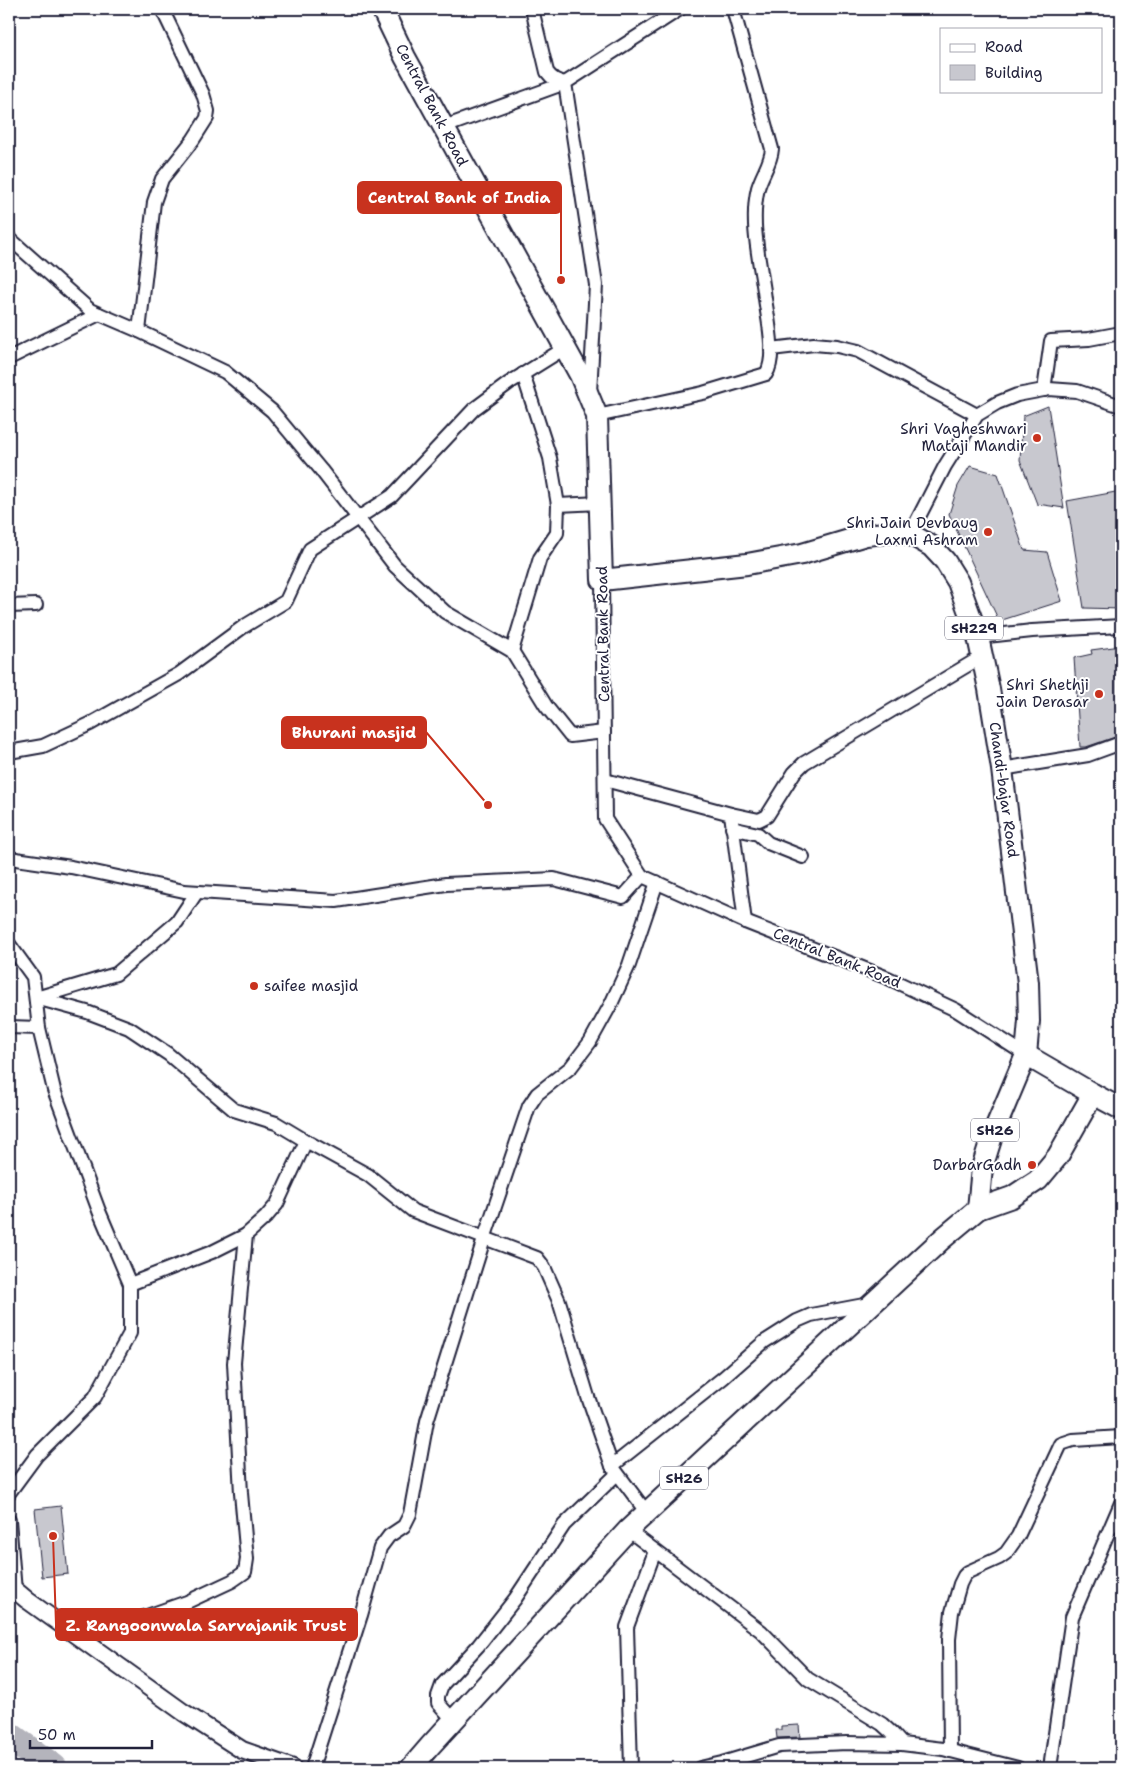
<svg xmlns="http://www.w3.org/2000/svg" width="1130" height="1777" viewBox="0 0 1130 1777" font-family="'Shantell Sans',sans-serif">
<rect width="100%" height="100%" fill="#fff"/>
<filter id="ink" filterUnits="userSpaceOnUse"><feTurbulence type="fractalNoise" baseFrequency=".02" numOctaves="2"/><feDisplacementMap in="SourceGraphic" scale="10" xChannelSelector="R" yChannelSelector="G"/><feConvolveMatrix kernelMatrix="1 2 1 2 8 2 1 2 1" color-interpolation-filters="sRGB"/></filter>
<g filter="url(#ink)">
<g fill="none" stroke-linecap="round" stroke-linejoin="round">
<path stroke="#b4b4bc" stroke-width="29" d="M9,1736l44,32"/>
</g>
<g fill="#c8c8cf" stroke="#22223b">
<path d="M1048,406l16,102 -27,-4 -17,-44 3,-44z"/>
<path d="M970,466l28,8 26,76 23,2 15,49 -63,20 -50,-107 9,-28z"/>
<path d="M1121,491v118l-37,-1 -17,-107z"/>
<path d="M1121,646v89l-35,12h-6l-6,-89 18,-4 -1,-4z"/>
<path d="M61,1506l7,68 -26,3 -7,-68z"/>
<path d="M799,1725l1,12 -23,1 -1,-8h5v-4z"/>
</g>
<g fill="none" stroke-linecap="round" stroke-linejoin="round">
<g stroke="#22223b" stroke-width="16">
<g id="minor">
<path d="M532,9l15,63c5,7 10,9 18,11"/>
<path d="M444,127l121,-44"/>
<path d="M9,238l81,72 49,21 86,41 47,39 49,59 74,96 50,46 67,39 34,55 24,30 34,-4"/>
<path d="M139,331l15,-129 8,-23 31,-39 14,-22 1,-7 -5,-17 -41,-85"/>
<path d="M771,349l43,-5 23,2 21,5 119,64"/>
<path d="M9,358l90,-44"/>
<path d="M1044,390l7,-49 38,-2 32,-6"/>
<path d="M590,392l6,-107 -31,-202 115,-74"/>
<path d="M597,416l106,-23 63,-19c12,-18 0,-62 -2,-83 -5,-33 -14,-70 -6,-103 4,-14 13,-25 14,-39l-39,-140"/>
<path d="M558,505l42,-2"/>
<path d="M910,534l35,-68 32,-51 20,-12 20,-8 32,-6 28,2 44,15"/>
<path d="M602,580l3,239 37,57 103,46 143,56 68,32 70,45"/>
<path d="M9,606l27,-1"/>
<path d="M978,637l54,-6 89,-5"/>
<path d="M512,651l28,-93 17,-25 1,-28 -8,-47 -27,-84"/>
<path d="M9,752l34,-6 47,-22 89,-50 64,-47 43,-26 24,-52 82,-53 82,-87 35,-26 56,-35"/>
<path d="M1002,769l86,-14 33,-12"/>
<path d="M605,780l126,34 28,6 8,-4 27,-43 10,-10 179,-107"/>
<path d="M731,814l14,108"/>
<path d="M732,828l26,6 10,9 35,14"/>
<path d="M9,858l62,9 113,24 152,10 110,-17 108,-5 69,18 19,-21"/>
<path d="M9,944l24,33 6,51 15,62 45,121 31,73v49l-35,64 -58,58 -28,38"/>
<path d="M36,998l51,14 42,16 39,26 66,56 42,13 30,18 62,34 45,36 124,47 7,9 15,34 29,96 24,69 35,47"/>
<path d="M36,998l80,-24 61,-52 20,-30"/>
<path d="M9,1027l30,1"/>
<path d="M130,1284l82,-32 34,-17 20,-18 11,-13 29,-63"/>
<path d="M612,1466l111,-88 41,-36 33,-21 14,-6 58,-11"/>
<path d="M9,1520l6,71"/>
<path d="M628,1530l133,101 47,48 74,45 11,10 9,10"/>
<path d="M81,1639l106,-37 45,-21 13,-9 2,-13 -6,-66 -7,-130 12,-128"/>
<path d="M454,1721l-16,-18v-7l4,-11 36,-39 37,-47 49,-74 53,-51"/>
<path d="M950,1751l-1,-112 3,-27 8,-28 4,-8 4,-4 31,-14 7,-5 12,-17 43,-92 12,-4 48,-3"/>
<path d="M312,1768l49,-153 19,-67 9,-12 15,-10 6,-12 17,-93 57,-182 45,-133 8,-12 34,-27 19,-25 21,-38 18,-39 28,-83"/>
<path d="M631,1768l-4,-141 28,-76"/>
<path d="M700,1768l22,-5 57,-17 68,-3 55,1 41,5 75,19"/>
<path d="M1050,1768l22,-151 49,-114"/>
</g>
</g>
<g stroke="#22223b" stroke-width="20">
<path id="tertiary" d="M9,1585l18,15 156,112 59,38 51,18"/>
</g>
<g stroke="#22223b" stroke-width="24">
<g id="primary">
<path d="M382,9l23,48 175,318 17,41 5,164 145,-16 55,-10 64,-19 28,-3 16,2 21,12 14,15 13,21 20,55 11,52 13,80 26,214 1,38 -3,34 -34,81 -10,32 -4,41"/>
<path d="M1026,1055l67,39 28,15"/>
<path d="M411,1768l19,-22 198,-216 314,-291 36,-30 34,-12 26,-17 20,-24 35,-62"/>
</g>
</g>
<use href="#minor" stroke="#fff" stroke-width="12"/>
<use href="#tertiary" stroke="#fff" stroke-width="16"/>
<use href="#primary" stroke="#fff" stroke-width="20"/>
</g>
</g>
<g fill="#c8321e" stroke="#fff" stroke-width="2">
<circle cx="1037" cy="438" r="5"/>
<circle cx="988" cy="532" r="5"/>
<circle cx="1099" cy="694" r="5"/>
<circle cx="254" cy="986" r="5"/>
<circle cx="1032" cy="1165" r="5"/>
</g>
<g text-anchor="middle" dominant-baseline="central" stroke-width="4" stroke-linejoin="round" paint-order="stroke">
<g fill="#fff" stroke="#646476" stroke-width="1">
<rect x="945" y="616.5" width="58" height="23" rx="4"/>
<rect x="971" y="1118.5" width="48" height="23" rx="4"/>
<rect x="660" y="1466.5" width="48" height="23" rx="4"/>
</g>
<g font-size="14" font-weight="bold" fill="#22223b">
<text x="974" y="628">SH229</text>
<text x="995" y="1130">SH26</text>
<text x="684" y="1478">SH26</text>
</g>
<g font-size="15" fill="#22223b" stroke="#fff">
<text transform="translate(432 105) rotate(62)">Central Bank Road</text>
<text transform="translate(603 634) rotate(-91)">Central Bank Road</text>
<text transform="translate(1004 790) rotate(82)">Chandi-bajar Road</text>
<text transform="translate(837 958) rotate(22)">Central Bank Road</text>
</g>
<g font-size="15" fill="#22223b" stroke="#fff" text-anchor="end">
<text x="1027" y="429">Shri Vagheshwari<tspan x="1027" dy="17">Mataji Mandir</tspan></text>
<text x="978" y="523">Shri Jain Devbaug<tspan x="978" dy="17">Laxmi Ashram</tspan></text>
<text x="1089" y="685">Shri Shethji<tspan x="1089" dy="17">Jain Derasar</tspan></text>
<text x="264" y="986" text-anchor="start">saifee masjid</text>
<text x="1022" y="1165">DarbarGadh</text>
</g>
</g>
<path fill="none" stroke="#c8321e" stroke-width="2" d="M561 280L561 198M488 805L426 732M53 1536L56 1625"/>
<g fill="#c8321e" stroke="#fff" stroke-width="2">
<circle cx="561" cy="280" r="5"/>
<circle cx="488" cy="805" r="5"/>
<circle cx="53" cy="1536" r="5"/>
</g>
<g fill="#c8321e" stroke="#c8321e" stroke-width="2">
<rect x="358" y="182" width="203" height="31" rx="5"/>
<rect x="282" y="717" width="144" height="31" rx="5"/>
<rect x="56" y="1609" width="301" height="31" rx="5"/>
</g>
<g font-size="16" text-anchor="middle" font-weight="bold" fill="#fff">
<text x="459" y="203">Central Bank of India</text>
<text x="354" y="738">Bhurani masjid</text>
<text x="206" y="1631">Z. Rangoonwala Sarvajanik Trust</text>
</g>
<rect width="1130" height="1777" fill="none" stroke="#fff" stroke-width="30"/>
<rect x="15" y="15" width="1100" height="1747" fill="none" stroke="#22223b" stroke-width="2" filter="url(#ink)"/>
<rect x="940" y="28" width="162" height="65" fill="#ffffff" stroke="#a7a7b1"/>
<rect x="950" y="44" width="25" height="8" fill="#ffffff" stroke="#a7a7b1"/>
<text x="985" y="52" font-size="15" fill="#22223b">Road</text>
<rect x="950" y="65" width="25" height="15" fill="#c8c8cf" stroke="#a7a7b1"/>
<text x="985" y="78" font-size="15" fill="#22223b">Building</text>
<path d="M30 1740v8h122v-8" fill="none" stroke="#22223b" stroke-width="2.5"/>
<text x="38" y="1740" font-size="15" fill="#22223b" stroke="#ffffff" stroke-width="4" paint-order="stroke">50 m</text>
</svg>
